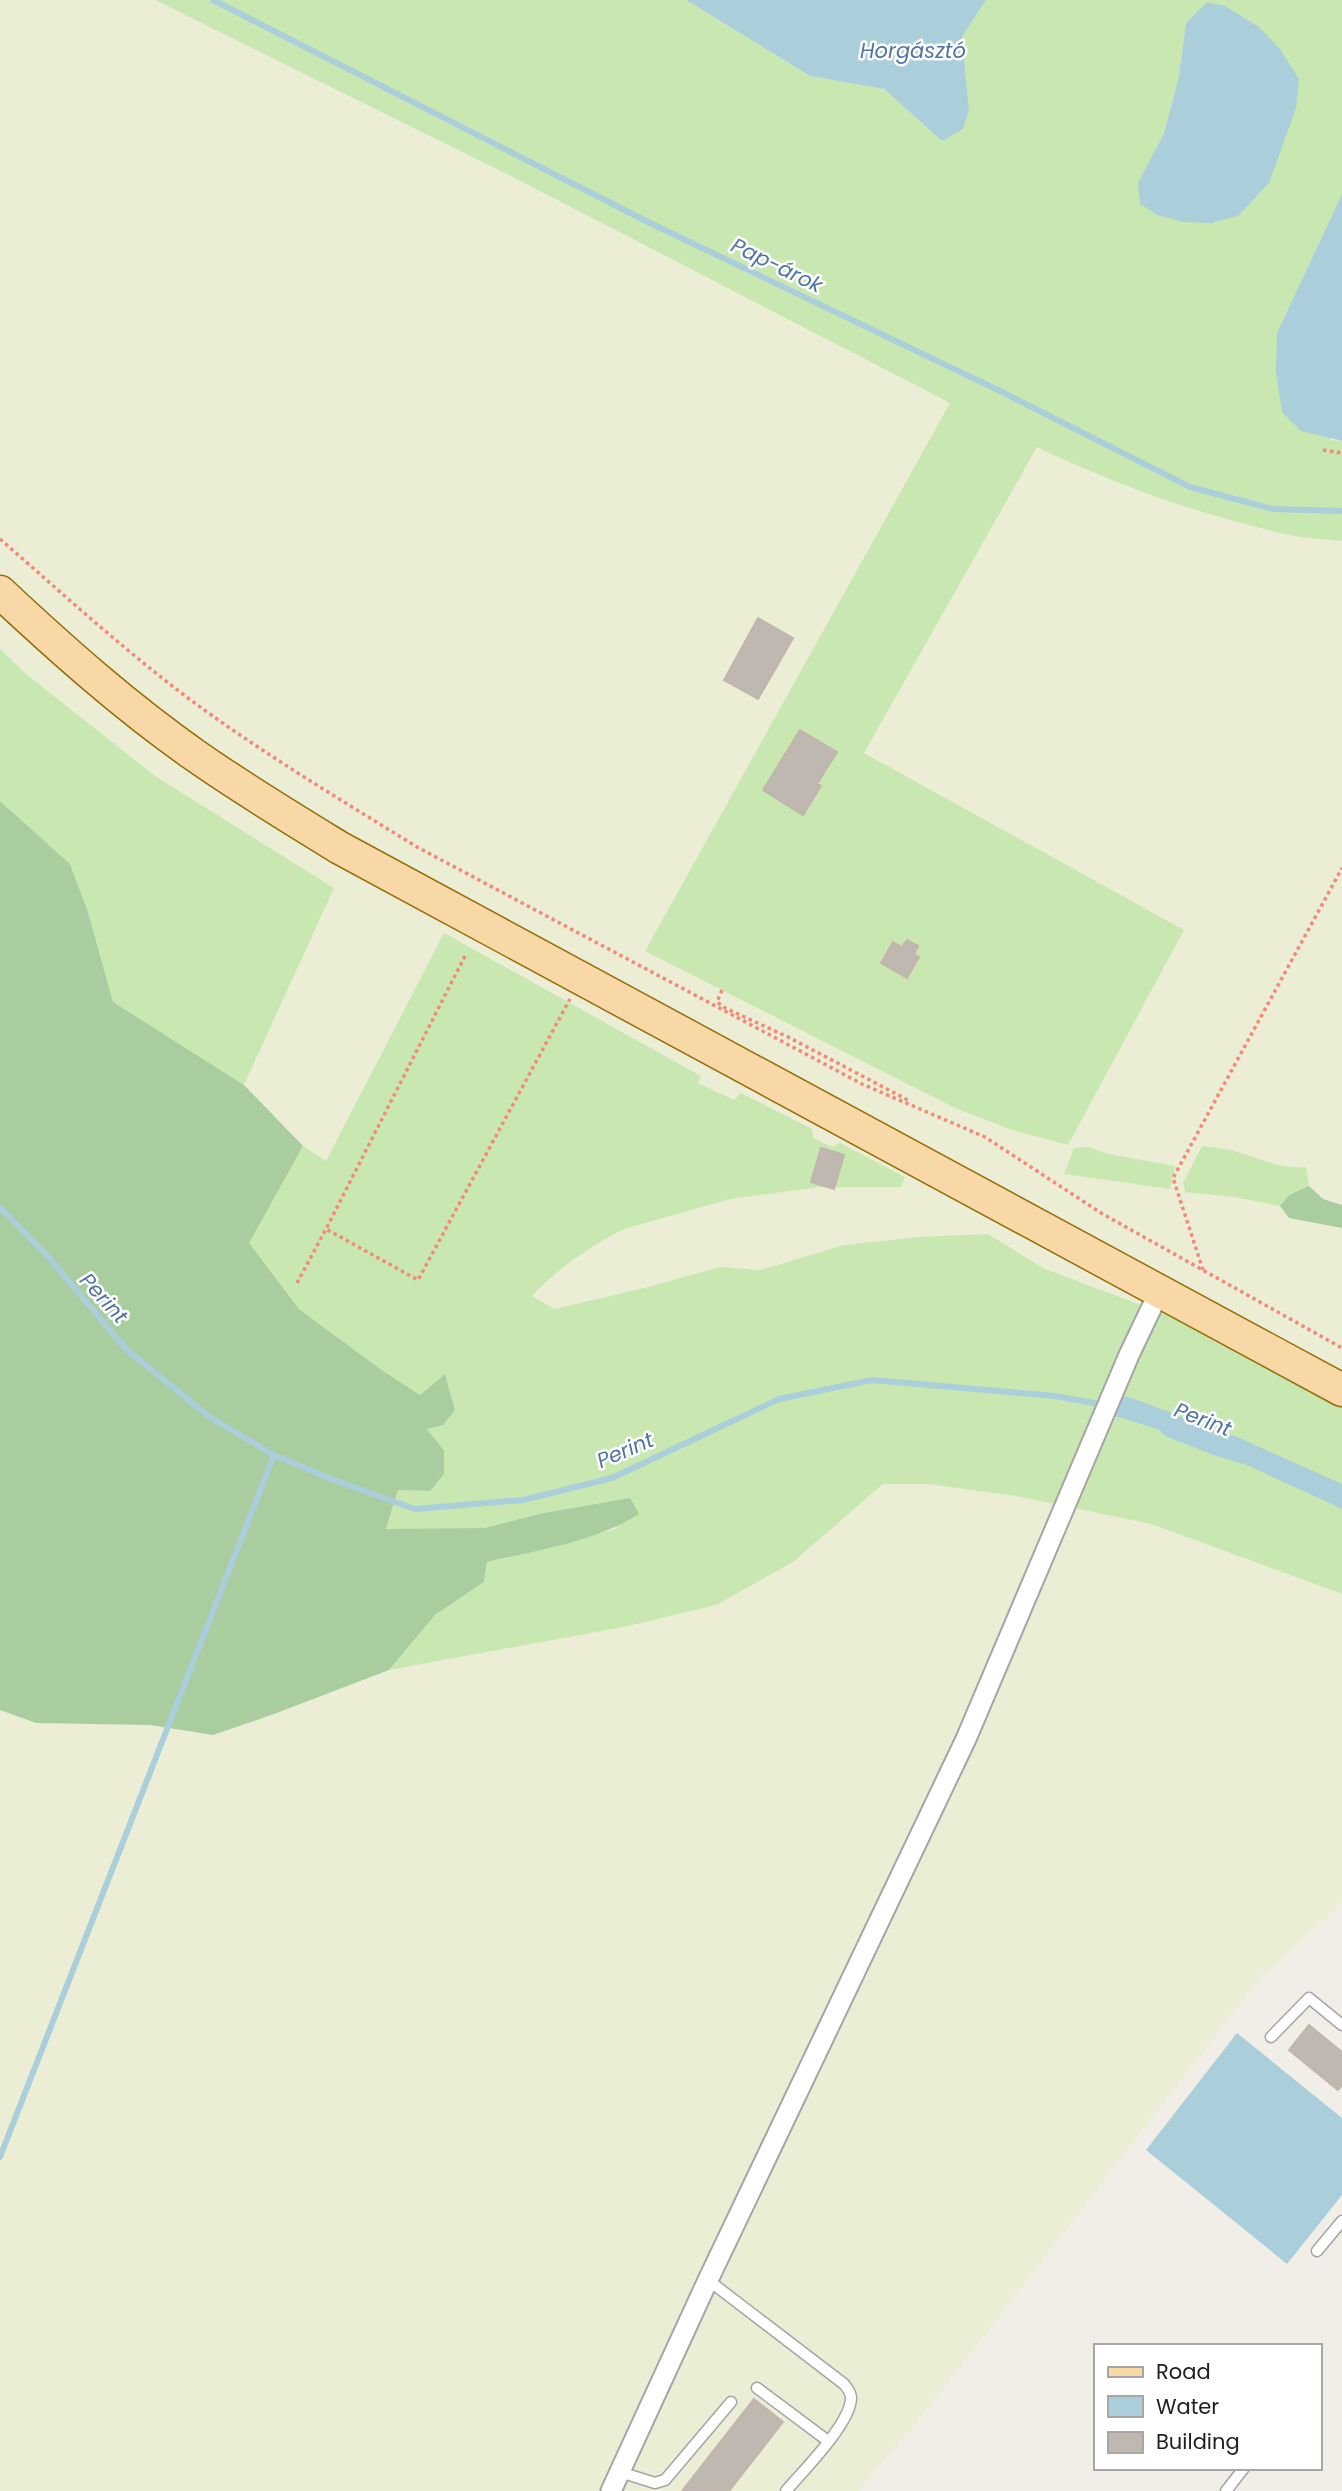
<svg xmlns="http://www.w3.org/2000/svg" width="1342" height="2491" viewBox="0 0 1342 2491" font-family="Poppins,sans-serif">
<rect width="100%" height="100%" fill="#f1eee8"/>
<path fill="#ebeed5" d="M0,0h155l354,175 584,299 97,33 96,27 56,7v863l-143,-77 -156,-59 -55,-34 -70,3 -74,8 -84,25 -40,-3 -76,21 -91,21 -98,101 -65,260 234,-43 92,-22 77,-43 90,-78h46l92,13 130,27 191,70v309l-82,75 -334,433 -68,80h-858z"/>
<g fill="#c9e7b1" fill-rule="evenodd">
<path d="M155,0h531l124,76 74,13 58,52 27,-31 -7,-73 24,-37h356v194l-65,139 54,107 11,1v100c-19,-2 -40,-3 -58,-7 -85,-20 -169,-49 -247,-87l-173,306 320,177 -116,215 -56,-15 -57,-22 -310,-157 305,-548 -441,-228zM1186,23l-3,199 -45,-39 26,-50 15,-57z"/>
<path d="M0,649l26,25 129,102 179,112 -90,197 -131,-83 -25,-90 -18,-48 -70,-63z"/>
<path d="M444,933l257,143 -3,7 36,17 7,-7 71,36 1,9 19,9 8,-4 65,34 -4,10h-81l-90,12 -106,30c-31,15 -70,42 -92,67l22,13 90,-21 76,-21 40,3 84,-25 74,-8 70,-3 55,34 156,59 143,77v190l-191,-70 -130,-27 -92,-13h-46l-90,78 -77,43 -92,22 -235,43 46,-55 49,-33 3,-20 66,-15 65,-19 -79,-14 -54,14 -99,2 12,-40 32,1 -3,-62 28,-19 -10,-36 -25,21 -37,-24 -84,-62 -51,-66 55,-97 23,15z"/>
<path d="M1202,1146c9,1 19,2 28,4 26,6 49,20 76,17l3,19 -20,9 -9,11 -46,-9 -49,-5 -2,-9z"/>
<path d="M1089,1147l19,7 67,12 -5,23 -106,-15 10,-26z"/>
</g>
<g fill="#aacd9f">
<path d="M0,801l70,63 18,48 25,90 131,83 59,61 -54,97 50,66 84,62 37,24 25,-21 10,36 -12,15 -16,4 17,22v23l-14,17 -32,-1 -12,39 99,-1 54,-14 91,-16 9,16c-44,28 -101,36 -152,48l-3,20 -49,33 -46,55 -115,44 -61,21 -63,-10 -114,-2 -36,-13z"/>
<path d="M1309,1186l14,13 19,6v23l-53,-10 -9,-12 9,-11z"/>
</g>
<g fill="#abcedb">
<path d="M686,0h300l-24,37 7,73 -6,19 -21,12 -58,-52 -74,-13z"/>
<path d="M1207,2l18,4 34,21 21,22 19,30 -3,29 -27,75 -31,33 -27,7 -28,-1 -26,-7 -17,-11 -2,-21 26,-50 15,-57 7,-53z"/>
<path d="M1342,194v247l-41,-10 -19,-19 -6,-40 1,-39z"/>
<path d="M1107,1393l24,5 39,14 37,17 28,7 107,48v25l-95,-44 -31,-9 -51,-20 -5,-6 -61,-19z"/>
<path d="M1237,2033l105,85v77l-55,69 -141,-114z"/>
</g>
<g fill="none" stroke-linecap="round" stroke-linejoin="round">
<g stroke="#abcedb" stroke-width="6">
<path d="M213,0l435,222 352,169 190,96 83,22 69,2"/>
<path d="M0,1207l52,54 73,87 83,68 66,39 60,25 81,29 108,-9 89,-22 167,-79 93,-19 183,16 49,9"/>
<path d="M0,2157l274,-702"/>
</g>
</g>
<g fill="#beb8b1" stroke="#c2b6ab" stroke-width="2">
<path d="M758,618l35,20 -35,61 -34,-19z"/>
<path d="M800,730l37,22 -20,32 4,2 -18,29 -40,-25z"/>
<path d="M907,940l11,6 -4,8 5,3 -12,21 -26,-15 12,-21 9,5z"/>
<path d="M821,1148l23,7 -10,34 -23,-7z"/>
<path d="M1309,2025l33,27v33l-4,5 -49,-40z"/>
<path d="M754,2399l29,23 -54,69h-47z"/>
</g>
<g fill="none" stroke-linecap="round" stroke-linejoin="round">
<g stroke="#a5a5a5" stroke-width="13">
<g id="service">
<path d="M1271,2037l38,-39 33,27"/>
<path d="M1317,2251l25,-30"/>
<path d="M708,2280l136,104c3,4 7,8 7,14 0,25 -48,73 -65,93"/>
<path d="M757,2388l71,53"/>
<path d="M620,2472l35,11 10,-3 66,-78"/>
<path d="M1226,2491l18,-23"/>
</g>
</g>
<g stroke="#a5a5a5" stroke-width="23">
<path id="minor" d="M611,2491l97,-211 258,-541 163,-384 30,-63"/>
</g>
<g stroke="#956e08" stroke-width="35">
<path id="primary" d="M0,592c62,58 126,115 196,164 47,33 95,62 144,92l1002,542"/>
</g>
<g stroke="#f38a77" stroke-width="3.5" stroke-dasharray="3.5 3.5" stroke-linecap="butt">
<path d="M1323,450l19,3"/>
<path d="M0,539c63,55 125,112 192,162 72,53 149,99 225,146l445,237 123,53 116,76 241,135"/>
<path d="M465,956l-139,273 92,51 152,-281"/>
<path d="M722,990l-5,12 8,6 63,29 118,62 2,5"/>
<path d="M1203,1270l-30,-92 169,-310"/>
<path d="M297,1283l29,-54"/>
</g>
<use href="#service" stroke="#fff" stroke-width="10"/>
<use href="#minor" stroke="#fff" stroke-width="19"/>
<use href="#primary" stroke="#f7d8a6" stroke-width="32"/>
</g>
<g text-anchor="middle" dominant-baseline="central" stroke-width="5" stroke-linejoin="round" paint-order="stroke">
<g font-size="21" font-style="italic" fill="#4e75a4" stroke="#fff">
<text x="913" y="50">Horgásztó</text>
<text transform="translate(777 265) rotate(26)">Pap-árok</text>
<text transform="translate(104 1298) rotate(48)">Perint</text>
<text transform="translate(1203 1419) rotate(21)">Perint</text>
<text transform="translate(625 1450) rotate(-23)">Perint</text>
</g>
</g>
<rect x="1094" y="2344" width="228" height="126" fill="#ffffff" stroke="#a6a6a6" stroke-width="2"/>
<rect x="1108" y="2367" width="35" height="10" fill="#f7d8a6" stroke="#a6a6a6" stroke-width="2"/>
<text x="1156" y="2379" font-size="21" fill="#212121">Road</text>
<rect x="1108" y="2396" width="35" height="21" fill="#abcedb" stroke="#a6a6a6" stroke-width="2"/>
<text x="1156" y="2414" font-size="21" fill="#212121">Water</text>
<rect x="1108" y="2432" width="35" height="21" fill="#beb8b1" stroke="#a6a6a6" stroke-width="2"/>
<text x="1156" y="2449" font-size="21" fill="#212121">Building</text>
</svg>
